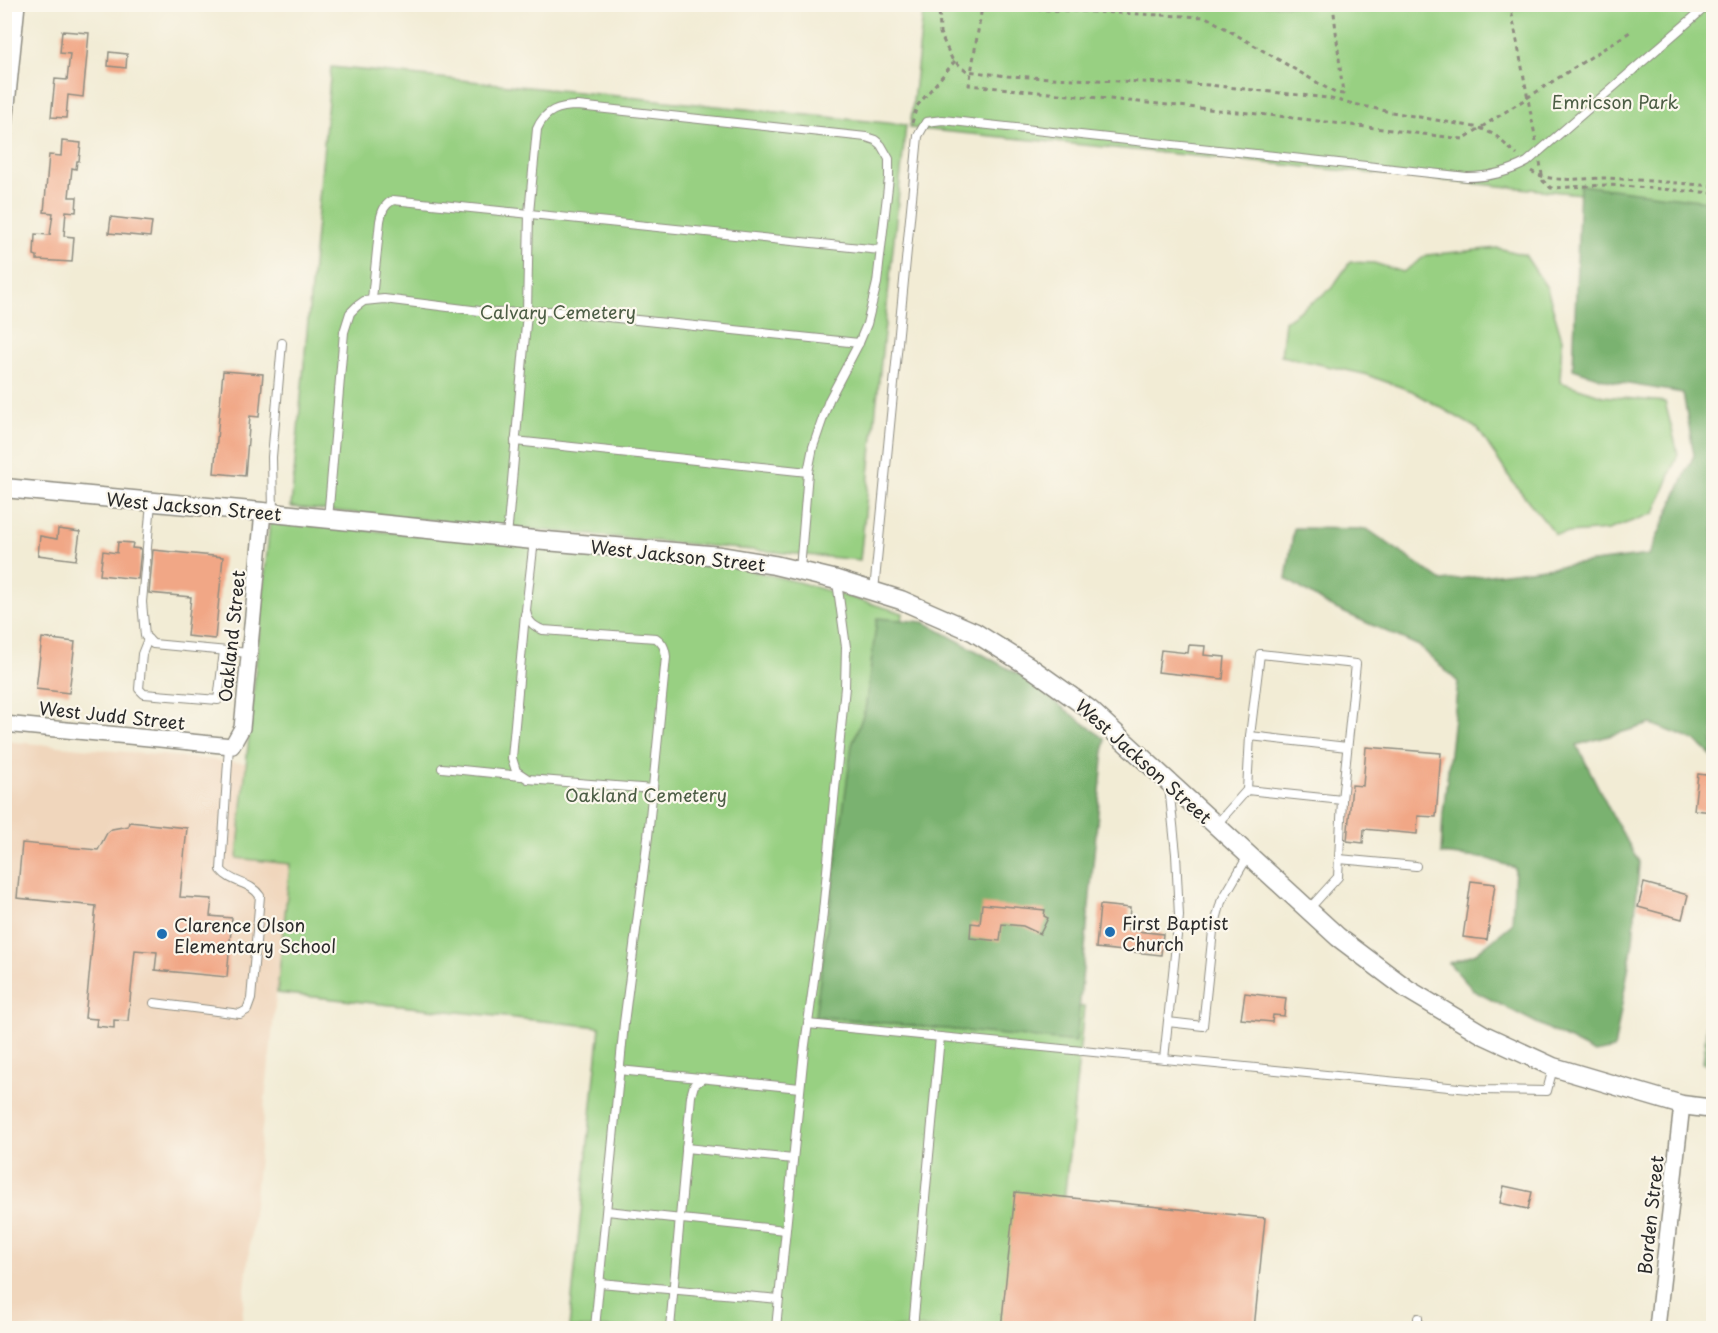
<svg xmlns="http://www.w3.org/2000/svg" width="1718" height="1333" viewBox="0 0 1718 1333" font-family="'Playpen Sans',sans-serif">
<rect width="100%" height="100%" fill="#fbf7ec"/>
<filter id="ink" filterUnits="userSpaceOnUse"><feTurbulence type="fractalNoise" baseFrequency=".0167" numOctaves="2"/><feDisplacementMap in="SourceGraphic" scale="12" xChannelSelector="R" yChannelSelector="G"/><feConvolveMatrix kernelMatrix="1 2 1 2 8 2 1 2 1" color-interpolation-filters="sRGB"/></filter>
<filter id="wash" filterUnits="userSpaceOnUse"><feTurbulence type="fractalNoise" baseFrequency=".008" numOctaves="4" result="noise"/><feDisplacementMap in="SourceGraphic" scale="24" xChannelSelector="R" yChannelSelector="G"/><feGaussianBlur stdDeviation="1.35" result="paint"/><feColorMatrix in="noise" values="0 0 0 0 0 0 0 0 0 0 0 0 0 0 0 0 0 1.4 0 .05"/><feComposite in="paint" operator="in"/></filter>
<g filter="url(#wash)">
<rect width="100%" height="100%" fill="#f2ecd5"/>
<path fill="#f0d6bc" d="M4,741l243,22 -10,95 53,6 -49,464h-236z"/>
<g fill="#98d082" stroke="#627e56" stroke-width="1.5">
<path d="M924,5h789v202l-803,-79z"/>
<path d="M331,67l575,58 -46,435 -569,-53z"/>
<path d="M1498,248l27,7 22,33 15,51 -2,43 43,14 62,6 13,52 -23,59 -47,17 -53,4 -43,-53 -34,-52 -66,-38 -48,-17 -83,-18 4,-35 46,-32 19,-27 24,1 29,9 24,-17z"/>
<path d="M270,521l450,42 78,19 105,31 -38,371 219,23 -33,321h-482l31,-301 -323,-34 13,-129 -53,-6z"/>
</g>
<g fill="#7ab270" stroke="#526e4e" stroke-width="1.5">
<path d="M1580,185l134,17 -1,555 -17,-16 -45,-17 -74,21 35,70 27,47 -6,80 -19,107 -19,4 -121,-62 -25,-28 27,-10 36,-29 3,-56 -26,-9 -48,-5 2,-40 15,-132 -39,-36 -92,-41 -41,-26 8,-51 73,1 75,52 207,-26 45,-100 -11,-62 -73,-12 -37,-12z"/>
<path d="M877,618l47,4 94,52 87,65 -29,303 -261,-26 37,-271 13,-35z"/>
<path d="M1713,959l1,109h-1l-10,-5z"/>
</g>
<g id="blocks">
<g fill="#f1a786">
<path d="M62,31l27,2 -6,64 -15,-2 -2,23 -15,-1 4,-38 12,1 3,-26 -10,-1z"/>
<path d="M109,52l18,2 -1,14 -18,-2z"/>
<path d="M62,141l19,2 -2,18h-2l-1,8 -4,-1 -3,29h8l-1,15 -10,-1 -2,25 10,1 -2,25 -35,-2v-4l-3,-1 1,-21 15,1 3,-22 -9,-1 5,-57 12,1z"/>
<path d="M111,217l41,5 -2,15 -41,-4z"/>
<path d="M223,371l40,3 -4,43 -9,-1 -5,60 -31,-3z"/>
<path d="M58,529l22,3 -4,28 -38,-5 2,-19 17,3z"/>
<path d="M118,542l15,1 -1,5 9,1 -3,30 -38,-4 3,-24 14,2z"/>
<path d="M153,550l70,7 -8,82 -28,-3 4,-39 -42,-4z"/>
<path d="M42,638l33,4 -6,51 -33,-4z"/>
<path d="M1189,645l16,1 -1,9 21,2 -2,22 -65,-7 3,-22 27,3z"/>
<path d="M1366,747l75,6 -5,64 -18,-1 -1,18 -53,-5 -1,14 -16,-2 5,-56 11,1z"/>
<path d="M1698,774l15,2v36l-19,-2z"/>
<path d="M129,822l58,6 -7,69 32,2 -2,17 22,2 -5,59 -72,-7 2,-18 -22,-2 -7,71 -14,-1v8l-18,-2 1,-7 -12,-1 11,-112 -79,-8 5,-55 76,7 9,-17 5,-4 16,-3z"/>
<path d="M1471,881l24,3 -8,56 -24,-3z"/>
<path d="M1644,883l44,12 -6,24 -44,-12z"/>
<path d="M982,904l63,6 -1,6 4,2 -8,16 -17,-8 -21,-2 -2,17 -30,-3 1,-15 9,1z"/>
<path d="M1100,905l30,3 -2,22 35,4 -2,21 -65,-7z"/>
<path d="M1245,993l41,5 -2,18 -11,-1 -1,7 -31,-3z"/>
<path d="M1504,1186l28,6 -4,17 -28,-6z"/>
<path d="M1015,1192l250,26 -11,111h-253z"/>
</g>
</g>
</g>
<g filter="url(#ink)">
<use href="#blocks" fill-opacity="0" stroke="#8e8c80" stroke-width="1.5"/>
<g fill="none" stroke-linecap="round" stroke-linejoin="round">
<g stroke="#8e8c80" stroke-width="10">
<g id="service">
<path d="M372,299l8,-78c2,-10 4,-16 13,-21l487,50"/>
<path d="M515,441l293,31"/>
<path d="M151,503l-9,99 3,34 8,8 96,9"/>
<path d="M273,513l-1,-56 10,-114"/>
<path d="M328,519l16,-187 6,-19 7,-7 7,-5 20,-2 112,14 54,-2 309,32"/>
<path d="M507,537l20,-224 2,-100 8,-84c8,-19 22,-23 41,-23l288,31 9,3 6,5 8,14v19l-12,105 -10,41 -8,19 -30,57 -16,47 -5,25 -8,98"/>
<path d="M534,540l-8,70c1,11 7,16 17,20l113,8c7,5 9,10 10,19l-18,180 -24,186 -29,305"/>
<path d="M874,591l44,-455 8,-14 17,-2 524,57c22,0 40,-4 60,-15l182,-158"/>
<path d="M525,614l-13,144 4,13 12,8 125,10"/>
<path d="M148,639l-6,15 -3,35 5,5 74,6 6,-49"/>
<path d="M1250,736l97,11"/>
<path d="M442,768l79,8"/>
<path d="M1247,790l3,-54 10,-82 96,10 -14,136"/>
<path d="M1216,825l31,-35 95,10 -4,77 -29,32"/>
<path d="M1339,859l77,7"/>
<path d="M154,1003l86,11 7,-4 4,-11 9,-103c-10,-15 -28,-12 -39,-26l8,-124"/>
<path d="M1168,1022l35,4 10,-95 8,-29 27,-46"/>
<path d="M808,1024l671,66 68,1 6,-23"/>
<path d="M1164,1059l15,-143 -3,-62 -7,-68"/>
<path d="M619,1070l181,18"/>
<path d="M686,1148l107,11"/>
<path d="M607,1211l178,19"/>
<path d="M600,1283l179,16"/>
<path d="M1418,1318v10"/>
<path d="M670,1328l21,-232 3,-11 9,-7"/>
<path d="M776,1328l28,-276 18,-130 23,-235 1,-40 -9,-65"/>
<path d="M913,1328l27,-291"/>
</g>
</g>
<g stroke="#8e8c80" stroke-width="18">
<g id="minor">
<path d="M4,135l13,-131"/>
<path d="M4,724l228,22 10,-18 21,-216"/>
<path d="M1657,1328l25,-223"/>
</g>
</g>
<g stroke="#8e8c80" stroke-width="21">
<path id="tertiary" d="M4,488l259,24 271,28 187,16 53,9 63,15 64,20 73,32 56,35 59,42 249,228 69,52 77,46 69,32 129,38 32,4"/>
</g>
<g stroke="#8e8c80" stroke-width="3" stroke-dasharray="4.5 4.5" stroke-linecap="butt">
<path d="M939,4l1,29 12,26 15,12 40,5 202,9 118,13 59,13 94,17 15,7 22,20"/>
<path d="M1333,4l10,90 -8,-1 -129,-76 -224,-10 -13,78 309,31 185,23 170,-109"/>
<path d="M1510,4l26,137"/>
<path d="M912,123l5,-17 38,-45"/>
<path d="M1540,162l3,19 8,7 57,-3 106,8"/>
<path d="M1531,171c20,13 51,7 74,7 36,2 73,5 109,8"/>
</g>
<use href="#service" stroke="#fff" stroke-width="8"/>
<use href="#minor" stroke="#fff" stroke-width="15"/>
<use href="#tertiary" stroke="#fff" stroke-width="18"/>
</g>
</g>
<g fill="#1f6fb2" stroke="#fbf7ec" stroke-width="2">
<circle cx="1110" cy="932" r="6"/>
<circle cx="162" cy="934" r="6"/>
</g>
<g text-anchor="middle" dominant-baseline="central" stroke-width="4.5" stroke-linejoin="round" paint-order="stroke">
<g font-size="18" fill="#4c5d45" stroke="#fbf7ec">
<text x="1615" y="101">Emricson Park</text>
<text x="558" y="311">Calvary Cemetery</text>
<text x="646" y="794">Oakland Cemetery</text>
</g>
<g font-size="18" fill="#2b2b2b" stroke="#fbf7ec">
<text transform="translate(194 506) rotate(5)">West Jackson Street</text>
<text transform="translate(678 555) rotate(6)">West Jackson Street</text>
<text transform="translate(231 636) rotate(-84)">Oakland Street</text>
<text transform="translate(112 715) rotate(6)">West Judd Street</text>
<text transform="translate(1144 761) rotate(42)">West Jackson Street</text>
<text transform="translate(1650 1215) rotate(-84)">Borden Street</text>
</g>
<g font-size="18" fill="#2b2b2b" stroke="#fbf7ec" text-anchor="start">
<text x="1122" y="922">First Baptist<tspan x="1122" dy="21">Church</tspan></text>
<text x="174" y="924">Clarence Olson<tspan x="174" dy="21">Elementary School</tspan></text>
</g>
</g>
<rect width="1718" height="1333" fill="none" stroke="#fbf7ec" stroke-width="24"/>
</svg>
